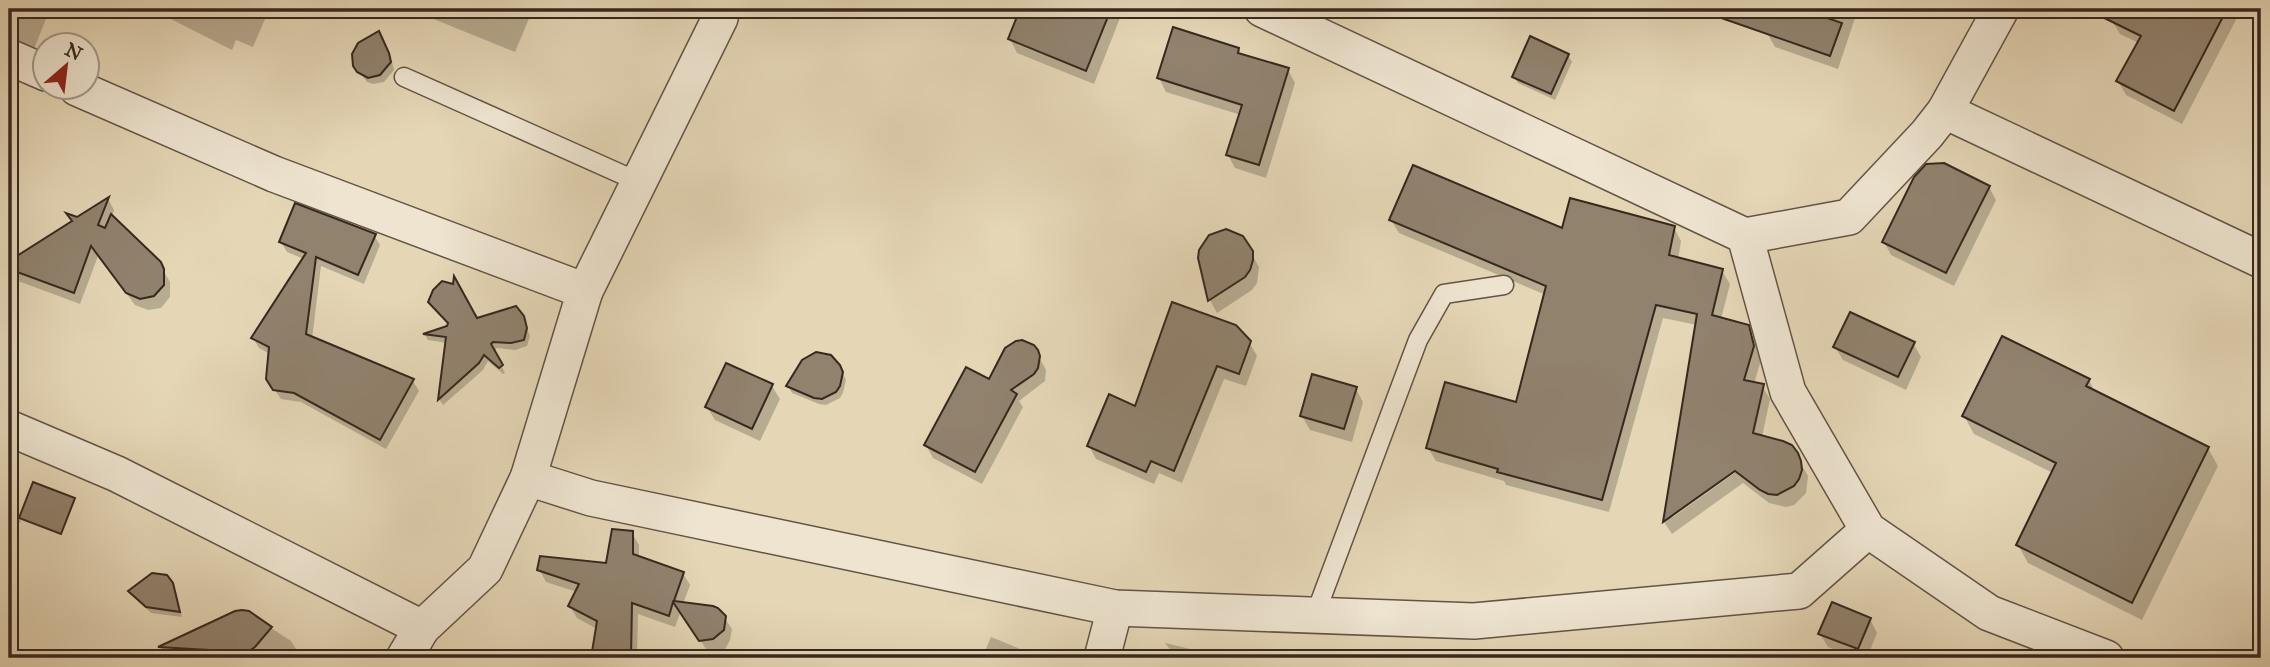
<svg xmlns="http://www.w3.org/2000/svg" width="2270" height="667" viewBox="0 0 2270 667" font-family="'IM FELL Great Primer',serif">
<rect width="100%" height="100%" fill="#e5d6b6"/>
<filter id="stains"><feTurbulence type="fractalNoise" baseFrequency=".00286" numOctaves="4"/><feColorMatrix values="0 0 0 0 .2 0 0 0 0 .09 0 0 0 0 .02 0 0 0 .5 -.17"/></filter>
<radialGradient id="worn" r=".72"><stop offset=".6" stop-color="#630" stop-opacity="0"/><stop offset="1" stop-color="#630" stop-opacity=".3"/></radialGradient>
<g fill="#0003" fill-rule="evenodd">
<path d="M17,9h33l-18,45 -11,-3 -7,-14z"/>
<path d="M151,9h114l3,3 -15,35 -17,-7 -4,10z"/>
<path d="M409,9h124l-18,43z"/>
<path d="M1022,9h92l6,9 -26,66 -77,-31 -7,-14z"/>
<path d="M1679,9h21l-3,7z"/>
<path d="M1776,9h82l-20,60 -63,-22 -8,-14z"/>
<path d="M2117,9h121l2,3 -58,112 -56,-29 -8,-14 21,-38 -19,-9 -8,-13z"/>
<path d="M382,40l10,22 2,8 -10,12 -11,2 -6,-2 -12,-16z"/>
<path d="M1238,49l4,7 46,14 7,13 -29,95 -31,-10 -7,-13 13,-40 -75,-23 -7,-14z"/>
<path d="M1568,55l4,7 -17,38 -37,-17 -4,-6z"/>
<path d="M9,89l5,8 -5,10z"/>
<path d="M1989,187l7,13 -42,86 -63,-31 -7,-13z"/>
<path d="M108,199l6,11 -2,7 51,53 7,12v15l-9,11 -13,2 -13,-5 -37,-49 -18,48 -70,-26 -1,-15z"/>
<path d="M1391,220l172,10 111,-2 7,13 -3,19 44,11 8,13 -9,35 26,7 8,14 6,20 -7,24 8,2 8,13 -8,38 29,10 17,29 -2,17 -12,12 -8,2 -17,-4 -26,-20 -71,51 -8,-12 33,-197 -34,-7 -54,194 -103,-27 -2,-4 -68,-20 -8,-13 89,-44 29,-109 -147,-62zM1741,465l2,2 -70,50v-5z"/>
<path d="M1217,232l25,5 17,30 -2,16 -5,7 -35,23 -7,-13 -10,-42 4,-15z"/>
<path d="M374,235l6,10 -16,39 -43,-18 -9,73 101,42 6,10 -33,58 -85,-47 -20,-3 -7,-10 -4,-35 -11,-6 -6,-10 51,-79 -17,-7 -6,-10z"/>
<path d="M430,302l46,18 46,-3 8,19 -3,10 -12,4 -18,-2 -3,4 11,21 -2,1 -15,-13 -5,9 -40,35 -4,-6 8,-56 -19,-3 -3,-5 24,-7v-3z"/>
<path d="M1249,342l8,14 -11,30 -22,-7 -42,104 -23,-10 -5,11 -58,-25 -7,-13 47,-38z"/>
<path d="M1913,343l8,14 -15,33 -63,-30 -8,-13z"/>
<path d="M1033,346l13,24 -1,11 -26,20 4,6 -41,77 -49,-26 -7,-13 64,-64z"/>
<path d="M839,366l7,14 -3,13 -3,5 -14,7 -7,-1 -27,-11 -4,-7z"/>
<path d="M2089,380l6,12 113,56 10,18 -76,154 -114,-57 -10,-18 35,-72 -79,-39 -10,-18z"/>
<path d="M772,386l8,13 -20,42 -45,-21 -8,-13z"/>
<path d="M1356,389l7,13 -11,40 -42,-12 -8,-14z"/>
<path d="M9,511l8,5 4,6 -12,5z"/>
<path d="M632,533l7,12v13l44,15 7,12 -7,19 41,13 8,12 -2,11 -7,13 -17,-4 -25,-38 -6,16 -37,-13 -1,44h-46l6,-29 -20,-11 -7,-12 7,-14 -31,-10 -7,-13 69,-4z"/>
<path d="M166,577l10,15 6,25 -31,-4 -17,-16 -4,-6z"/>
<path d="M236,612l12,1 43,28 5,8 -38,9h-43l-50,-3 -5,-8z"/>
<path d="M1870,619l7,14 -10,25h-11l-28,-11 -8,-13z"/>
<path d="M991,637l51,21h-60z"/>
<path d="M1165,643l59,14 3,1h-50z"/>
<path d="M300,649l6,9h-8z"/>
<path d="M1372,650l49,5 17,3h-67z"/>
<path d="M1958,655l19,1 2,2h-22z"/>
</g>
<g fill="#91826e" stroke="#36281f" stroke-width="2">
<path d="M1020,9h91l-25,62 -78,-32z"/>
<path d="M1711,9h90l41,14 -12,33 -120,-42z"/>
<path d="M2086,9h141l-53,102 -58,-30 25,-45z"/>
<path d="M1173,27l66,21 -1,5 51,15 -30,97 -33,-10 16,-50 -85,-27z"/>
<path d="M379,31l10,22 2,9 -11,13 -12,3 -11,-6 -4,-6 -1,-12 6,-11z"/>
<path d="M1530,36l39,18 -18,40 -39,-17z"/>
<path d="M1944,163l46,23 -44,87 -64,-31 32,-65 12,-13z"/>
<path d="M1413,165l149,63 8,-30 105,28 -6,29 54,14 -11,46 37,10 5,21 -10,34 20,4 -11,49 30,8 9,4 6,8 3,8 1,9 -3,9 -5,7 -17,9 -9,-1 -8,-4 -25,-19 -72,51 34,-208 -41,-9 -54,195 -105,-28 1,-3 -72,-21 19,-66 71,20 30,-116 -157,-66z"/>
<path d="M109,197l-11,28 7,3 6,-14 50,48 3,7v16l-10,11 -14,3 -14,-6 -35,-47 -17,47 -65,-24v-8l63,-40 -6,-8 11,4z"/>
<path d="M295,203l81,31 -18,41 -42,-18 -10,77 108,45 -34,61 -86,-47 -21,-3 -7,-11 3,-32 -18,-9 55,-85 -27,-11z"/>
<path d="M1226,229l17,7 10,15v9l-3,10 -5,7 -37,24 -10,-43 1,-8 10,-15z"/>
<path d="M454,276l23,42 39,-12 8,10 3,12 -3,12 -13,3 -18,-1 -2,2 12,21 -4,3 -15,-13 -5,8 -41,37 8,-63 -23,-3 24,-8 1,-3 -20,-21 5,-12 9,-9 11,3z"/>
<path d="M1172,302l64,23 15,16 -12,33 -22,-8 -43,105 -23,-10 -5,11 -59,-26 22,-52 26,12z"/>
<path d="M1850,312l65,30 -17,35 -65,-30z"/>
<path d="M2002,336l88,43 -4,7 123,61 -77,156 -116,-58 40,-82 -94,-47z"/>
<path d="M1022,340l12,5 4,5 2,6 -2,12 -4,6 -23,16 6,4 -42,78 -51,-27 42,-78 23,12 16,-31 11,-7z"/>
<path d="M816,352l15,3 9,10 3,7 -3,14 -4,6 -14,7 -8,-1 -28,-12 16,-26z"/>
<path d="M726,363l47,21 -21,45 -47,-22z"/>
<path d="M1312,374l45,13 -13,42 -44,-13z"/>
<path d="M33,482l42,16 -14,36 -42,-16z"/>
<path d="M612,529l21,2v23l51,18 -10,29 39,5 5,2 8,8 -2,14 -11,9 -14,2 -26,-39 -4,14 -37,-13 -1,55h-40l6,-37 -29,-15 11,-22 -42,-14 3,-14 66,7z"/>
<path d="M152,573l15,2 6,8 7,29 -34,-5 -18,-16z"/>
<path d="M1832,602l39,16 -13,31 -40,-15z"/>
<path d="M242,610l7,1 23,16 -17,20 -6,4 -6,1 -85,-5 77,-36z"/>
</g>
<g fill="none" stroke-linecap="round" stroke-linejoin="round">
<g stroke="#625445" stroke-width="21">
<g id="lane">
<path d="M404,77l235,105"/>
<path d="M1315,615l103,-275 26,-46 60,-9"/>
</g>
</g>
<g stroke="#625445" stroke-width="38">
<g id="street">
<path d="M1262,9l483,227 43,156 80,138 121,83 117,45"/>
<path d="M9,57l37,16"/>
<path d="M77,88l197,86 311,117"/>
<path d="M1945,111l316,149"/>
<path d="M1745,236l104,-19 78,-83 18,-23 56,-102"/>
<path d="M9,428l108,46 305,154"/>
<path d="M528,478l63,20 524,110 359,13 325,-30 69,-61"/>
<path d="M404,658l18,-30 63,-59 43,-91 57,-187 135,-273 2,-9"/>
<path d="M1102,658l13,-50"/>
</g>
</g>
<use href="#lane" stroke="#eee4d0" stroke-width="18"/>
<use href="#street" stroke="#eee4d0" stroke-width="35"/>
</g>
<rect width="2270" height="667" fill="none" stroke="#e5d6b6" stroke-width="35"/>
<rect x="10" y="10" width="2249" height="646" fill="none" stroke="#36281f" stroke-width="3.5"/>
<rect x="18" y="18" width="2235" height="632" fill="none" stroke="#36281f" stroke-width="2"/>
<g transform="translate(66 66) rotate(28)"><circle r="33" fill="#eee4d0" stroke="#a49989" stroke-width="2"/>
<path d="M0-5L12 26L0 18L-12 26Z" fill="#8f2418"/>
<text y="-10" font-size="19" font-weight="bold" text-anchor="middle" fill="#36281f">N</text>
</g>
<rect width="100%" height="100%" filter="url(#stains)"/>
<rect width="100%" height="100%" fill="url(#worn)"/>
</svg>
